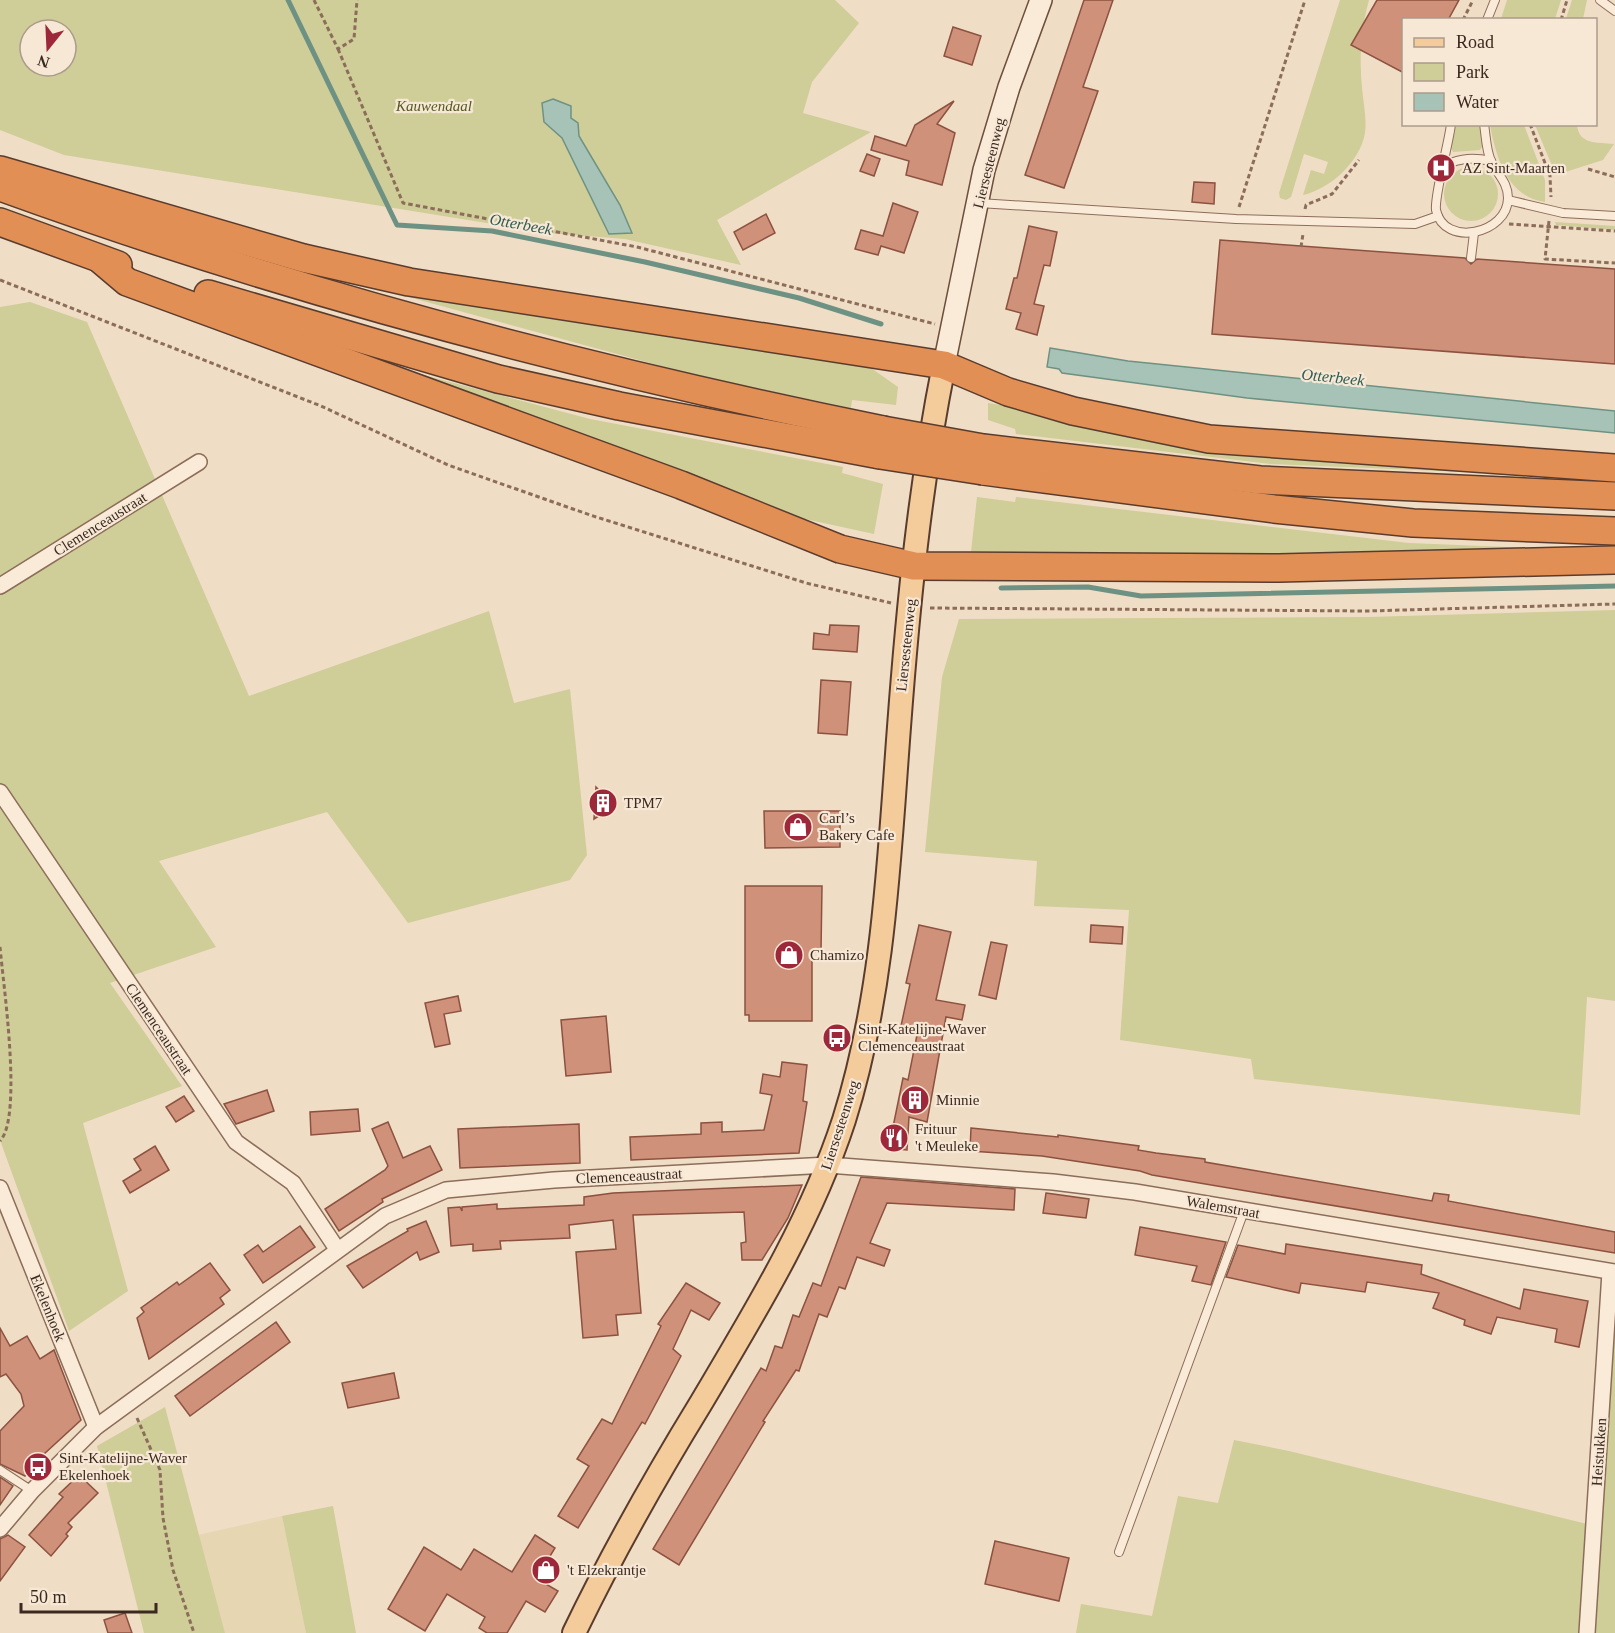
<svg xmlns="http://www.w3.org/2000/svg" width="1615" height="1633" viewBox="0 0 1615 1633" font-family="Georgia,serif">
<rect width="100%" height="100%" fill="#f0ddc5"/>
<path fill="#e6d6b2" d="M282,1516l24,117h-81l-27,-98z"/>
<g fill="#cfcd98" fill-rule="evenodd">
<path d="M0,0h835l24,23 -47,59 -9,31 68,19 -154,88 24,45 -116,-26 -76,-6 -485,-78 -64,-25zM30,30h36v36h-36z"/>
<path d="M1340,0h29c-8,28 -10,58 -7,87 1,15 5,31 3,46 -5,29 -35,56 -62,62l8,-25 13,4 4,-12 -24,-8 -13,43 -5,3 -6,-2 -1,-5z"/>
<path d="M1507,0h54l-6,19h-54z"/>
<path d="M1572,0h15l-4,19h-17z"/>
<path d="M1456,125h23l4,20 -3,5 -27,2 -2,-4z"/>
<path d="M1490,125h34l21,55v22c-38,-5 -49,-45 -55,-77z"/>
<path d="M1535,125h42c2,20 20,17 37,19l-11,16 -44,14 -6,-6z"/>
<circle cx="1471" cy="194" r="27"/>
<path d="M1555,222l60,4v4l-59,-5z"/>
<path d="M284,263l577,98 37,26 -2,18 -44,-5 -1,8 -157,-33z"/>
<path d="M30,302l57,20 162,374 240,-85 25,92 56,-14 17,166 -17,25 -162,43 -81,-111 -168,49 57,86 -106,36 72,103 -99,37 45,168 -59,40 -69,-191v-833z"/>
<path d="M359,358l231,61 253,48 -1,6 41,11 -9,50 -78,-17z"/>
<path d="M988,403l37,6 590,69 -344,-14 -255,-30 -1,-5 -27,-9z"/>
<path d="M977,497l38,5 1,-5 393,46 197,8 -315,4 -320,-3z"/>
<path d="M1615,610v391l-28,-4 -7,118 -326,-36 -3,-20 -131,-19 9,-130 -95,-4 3,-45 -112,-9 17,-175 17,-58 410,-2z"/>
<path d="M1610,1321h5v312h-26z"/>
<path d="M165,1407l60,226h-81l-47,-187z"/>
<path d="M1234,1440l55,11 298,73 -6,109h-505l5,-29 71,12 26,-120 40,7z"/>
<path d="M333,1506l23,127h-50l-24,-117z"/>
</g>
<g fill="#a7c3b7" stroke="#6d9283" stroke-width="1.5">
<path d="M553,99l18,7v12l7,5 1,13 41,69 12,28 -23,1 -47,-96 -18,-16 -2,-19z"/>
<path d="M1050,348l78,13 487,50v22l-368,-35 -185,-25 -3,-4 -12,-2z"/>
</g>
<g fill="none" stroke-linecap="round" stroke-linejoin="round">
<g stroke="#6d9283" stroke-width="5">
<path d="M288,0l109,225 95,6 153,31 154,36 82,26"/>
<path d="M1001,588l87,-1 53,9 474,-10"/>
</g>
</g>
<g fill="#cf917a" stroke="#8c523f" stroke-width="1.5">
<path d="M1084,0h29l-30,87 15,4 -34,97 -39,-13z"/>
<path d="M1377,0h82l-11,20h-44v53l-53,-28z"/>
<path d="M953,27l28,9 -9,29 -28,-9z"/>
<path d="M954,101l-17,23 18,9 -13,52 -36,-10 3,-14 -38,-11 4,-14 31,10 9,-21z"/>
<path d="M867,154l13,5 -6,17 -14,-5z"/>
<path d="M1194,182l21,1 -1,21 -22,-2z"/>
<path d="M893,203l25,9 -14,41 -23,-7 -3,9 -23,-6 6,-19 22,6z"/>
<path d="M766,214l9,19 -32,17 -9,-18z"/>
<path d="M1029,226l28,6 -7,34 -6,-1 -10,39 10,2 -7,29 -21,-6 5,-16 -15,-4 8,-31h3z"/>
<path d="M1220,240l245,18 6,6 6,-5 138,10v95l-403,-30z"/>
<path d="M830,625l29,1 -2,26 -44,-3 1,-16 15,2z"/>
<path d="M821,680l30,2 -4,53 -29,-2z"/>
<path d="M596,787l10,10h5l-1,15h-5l-11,7z"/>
<path d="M764,811h76v36l-75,1z"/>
<path d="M745,886h77l-1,66h-9v69h-63v-6h-4z"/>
<path d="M919,925l32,7 -15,68 29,5 -3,15 -16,-3 -19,105 -18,-5 -2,33 -20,-2 2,-22 4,1 10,-49 5,2 10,-50 -17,-4 9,-42 -4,-1z"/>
<path d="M1091,925l32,2 -1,17 -32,-2z"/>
<path d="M991,942l16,3 -11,54 -17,-4z"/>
<path d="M458,996l3,15 -17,3 6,30 -15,3 -10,-44z"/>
<path d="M606,1016l5,56 -45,4 -5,-56z"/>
<path d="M782,1062l25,3 -4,36 4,1 -8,51 -168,7 -1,-23 71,-3v-11l21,-1v10l42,-2 8,-35 -12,-2 3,-19 17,3z"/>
<path d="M267,1090l7,21 -38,13 -12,-20z"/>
<path d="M184,1096l10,15 -18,11 -10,-15z"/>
<path d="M358,1109l2,22 -49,4 -1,-23z"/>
<path d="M388,1122l15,36 27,-12 12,24 -60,29 1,3 -44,29 -14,-22 60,-39 3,-4 -16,-37z"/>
<path d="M579,1124l1,39 -120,5 -2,-39z"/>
<path d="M971,1128l87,9v-2l81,11 -1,4 18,3 49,6v3l227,39 2,-8 15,2 -1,6 167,31v21l-463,-78 -12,-4 -98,-15 -72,-5z"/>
<path d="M155,1146l14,24 -39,23 -7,-12 18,-11 -7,-11z"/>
<path d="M861,1177l154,12 -1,21 -127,-7 -17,40 20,7 -6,16 -27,-9 -12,32 -6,-2 -12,30 -8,-3 -20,57 -3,-1 -33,51 2,1 -86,143 -26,-16 108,-181 5,3 9,-25 7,2 11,-33 6,2 14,-34 8,3z"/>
<path d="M802,1185l-14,33 -26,42h-20l-1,-17 5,-1 -2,-30 -111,3 8,98 -25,2 2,20 -35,3 -7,-86 40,-3 -3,-29 -44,5 1,13 -70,3 1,8 -28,2v-7l-22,2 -3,-38 12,-1 2,4v-4l35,-3v5l87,-4v-8l29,-4z"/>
<path d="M1046,1193l43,6 -3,19 -43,-5z"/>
<path d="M426,1221l13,31 -19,8 -3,-8 -54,36 -16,-22 61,-35 -1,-2z"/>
<path d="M300,1226l15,21 -52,36 -19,-28 14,-10 5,7z"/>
<path d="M1140,1227l86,15 -15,43 -19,-4 5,-15 -62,-11z"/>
<path d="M1286,1244l136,21 -1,9 99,35 4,-20 64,12 -9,46 -24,-5 2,-13 -60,-12 -6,17 -27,-9 1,-5 -32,-12 6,-15 -72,-11 -2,10 -64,-9 -2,10 -73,-16 12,-32 47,9z"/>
<path d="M210,1263l20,27 -10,8 4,6 -75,55 -12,-41 7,-6 -3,-4 36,-26 2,3z"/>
<path d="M686,1283l34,20 -11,17 -18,-10 -18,39 8,7 -11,21 -25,47 -3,-2 -64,106 -20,-12 31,-50 -12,-7 25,-40 10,5 49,-98 -3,-2z"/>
<path d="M276,1322l14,20 -100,74 -15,-20z"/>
<path d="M0,1328l10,18 17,-10 13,23 14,-9 27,70 -38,35 -18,21 -25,-12v-33l24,-25 -3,-12 -15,-20 -6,3z"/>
<path d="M394,1373l5,25 -51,10 -6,-25z"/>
<path d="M79,1475l19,18 -30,30 4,4 -6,7 2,2 -17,20 -22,-21 34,-38 -4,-3z"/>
<path d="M0,1477l13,9 -13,19z"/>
<path d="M8,1535l17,12 -25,34v-42z"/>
<path d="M535,1535l20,13 -8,13 7,5 -10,17 14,8 -13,21 -19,-11 -19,32h-20l-8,-5 6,-11 -38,-23 -22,37 -37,-22 36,-62 37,23 13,-21 38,23z"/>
<path d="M995,1541l74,17 -10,43 -74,-17z"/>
<path d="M125,1613l7,20h-24l-4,-13z"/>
</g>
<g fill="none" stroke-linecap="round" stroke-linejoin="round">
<g stroke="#8c6d5a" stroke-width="10">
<g id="lane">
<path d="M1600,0l15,11"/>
<path d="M1487,20l8,-20"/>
<path d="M1451,124c-2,19 -17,72 -15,86 8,38 72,24 72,-12 0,-16 -11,-24 -17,-37 -5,-11 -5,-25 -7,-37"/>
<path d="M1445,165c17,-7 28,-8 46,-4"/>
<path d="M1508,200l55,13 52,3"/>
<path d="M979,203l257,16 179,5 23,-8"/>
<path d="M1471,258l3,-25"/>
<path d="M0,1470l32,21"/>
<path d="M1119,1552l125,-341"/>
</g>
</g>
<g stroke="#8c6d5a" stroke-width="18">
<g id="street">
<path d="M0,586l199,-124"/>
<path d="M0,792l236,350 57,41 44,66"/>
<path d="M0,1188l96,239"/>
<path d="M0,1529l32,-38 64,-64 289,-211 61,-26 108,-10 274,-15 225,17 82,10 480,80"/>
<path d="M1587,1633l23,-361"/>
</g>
</g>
<g stroke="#6e4f3d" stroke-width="24">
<path id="secondary" d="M944,365l40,-195 25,-83 32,-87"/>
</g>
<g stroke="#5a3c2e" stroke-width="26">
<path id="primary" d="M574,1633c38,-79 81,-155 127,-230 54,-91 110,-182 143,-283 40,-127 45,-261 55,-393 9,-121 21,-242 45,-362"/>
</g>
<g stroke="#5a3c2e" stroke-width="30">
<g id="highway">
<path d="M0,170l303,88 106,24 535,83 64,27 65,19 136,28 406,29"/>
<path d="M3,188c287,104 581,181 880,242"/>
<path d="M0,222l118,43"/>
<path d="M101,260l26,22 554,203 159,64 74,17 365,2 336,-8"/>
<path d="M208,294l290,85 121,27 261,49"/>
<path d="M983,448l277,32 355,16"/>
<path d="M983,471l291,38 139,14 202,8"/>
</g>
</g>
<g stroke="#8c6d5a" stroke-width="3" stroke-dasharray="4.5 3" stroke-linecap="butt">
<path d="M314,0l24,49 16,-10 3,-39"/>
<path d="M1463,20l10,-20"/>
<path d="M1561,20l6,-20"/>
<path d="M338,49l65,154 234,44 298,77"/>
<path d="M1530,124l20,52 1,21"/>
<path d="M1588,169l27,8"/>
<path d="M1239,207l66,-207"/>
<path d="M1305,209l1,-4 26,-11 27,-34"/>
<path d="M1549,221l-4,38 70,4"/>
<path d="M1509,224l106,7"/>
<path d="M1301,247l2,-13"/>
<path d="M0,280l321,126 127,59 142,50 216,68 85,20"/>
<path d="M930,608l438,3 247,-7"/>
<path d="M0,947c3,36 23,170 0,194"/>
<path d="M137,1418l23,52 3,48 10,52 21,63"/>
</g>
<use href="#lane" stroke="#faebd9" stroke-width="8"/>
<use href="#street" stroke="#faebd9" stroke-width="15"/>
<use href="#secondary" stroke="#faebd9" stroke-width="21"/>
<use href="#primary" stroke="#f4cc9c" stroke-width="22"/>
<use href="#highway" stroke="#e18f54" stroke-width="27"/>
<g stroke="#5a3c2e" stroke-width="30" stroke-linecap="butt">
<g id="highway-bridge">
<path d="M883,430l100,18"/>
<path d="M880,455l103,16"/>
</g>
</g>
<use href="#highway-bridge" stroke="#e18f54" stroke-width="27"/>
</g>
<defs>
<g id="hospital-disc" transform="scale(1.5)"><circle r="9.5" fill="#9d283a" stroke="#f7e8d5"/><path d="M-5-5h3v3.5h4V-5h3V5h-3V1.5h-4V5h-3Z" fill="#fff"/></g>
<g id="building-disc" transform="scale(1.5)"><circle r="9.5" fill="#9d283a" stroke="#f7e8d5"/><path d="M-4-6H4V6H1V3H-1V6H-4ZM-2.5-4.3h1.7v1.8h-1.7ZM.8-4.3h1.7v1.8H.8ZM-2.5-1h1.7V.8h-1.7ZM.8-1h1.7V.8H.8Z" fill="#fff"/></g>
<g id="shop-disc" transform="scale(1.5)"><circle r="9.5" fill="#9d283a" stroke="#f7e8d5"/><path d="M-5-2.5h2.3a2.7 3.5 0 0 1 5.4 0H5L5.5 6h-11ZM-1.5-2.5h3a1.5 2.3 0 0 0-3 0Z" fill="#fff"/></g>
<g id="bus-disc" transform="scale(1.5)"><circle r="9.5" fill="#9d283a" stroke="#f7e8d5"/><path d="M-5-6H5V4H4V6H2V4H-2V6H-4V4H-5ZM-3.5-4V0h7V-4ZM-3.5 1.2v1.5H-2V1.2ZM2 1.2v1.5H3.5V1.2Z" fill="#fff"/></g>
<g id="restaurant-disc" transform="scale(1.5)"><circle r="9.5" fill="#9d283a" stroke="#f7e8d5"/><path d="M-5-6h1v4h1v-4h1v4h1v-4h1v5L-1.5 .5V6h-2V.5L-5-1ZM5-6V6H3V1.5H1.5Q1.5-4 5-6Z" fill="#fff"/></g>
</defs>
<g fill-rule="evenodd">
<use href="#hospital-disc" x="1441" y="168"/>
<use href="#building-disc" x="603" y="803"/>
<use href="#shop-disc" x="798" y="827"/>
<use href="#shop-disc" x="789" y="955"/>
<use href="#bus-disc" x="837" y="1038"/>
<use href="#building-disc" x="915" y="1100"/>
<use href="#restaurant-disc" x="894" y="1138"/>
<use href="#bus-disc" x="38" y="1467"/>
<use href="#shop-disc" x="546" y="1570"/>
</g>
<g text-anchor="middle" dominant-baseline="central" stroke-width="4.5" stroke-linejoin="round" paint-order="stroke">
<g font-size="15" font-style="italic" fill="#535924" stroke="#f7e8d5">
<text x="434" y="106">Kauwendaal</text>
</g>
<g font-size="15" fill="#3b281f" stroke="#f7e8d5">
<text transform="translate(989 163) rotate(-76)">Liersesteenweg</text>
<text transform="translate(100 524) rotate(-32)">Clemenceaustraat</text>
<text transform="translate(906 645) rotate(-84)">Liersesteenweg</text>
<text transform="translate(159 1029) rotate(56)">Clemenceaustraat</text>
<text transform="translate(840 1125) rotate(-72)">Liersesteenweg</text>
<text transform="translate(629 1176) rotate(-3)">Clemenceaustraat</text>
<text transform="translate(1223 1207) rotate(10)">Walemstraat</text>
<text transform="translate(48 1308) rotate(68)">Ekelenhoek</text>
<text transform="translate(1599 1452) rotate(-86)">Heistukken</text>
</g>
<g font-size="15" fill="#3b281f" stroke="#f7e8d5" text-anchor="start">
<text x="1462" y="168">AZ Sint-Maarten</text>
<text x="624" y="803">TPM7</text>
<text x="819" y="818">Carl’s<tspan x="819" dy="17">Bakery Cafe</tspan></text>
<text x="810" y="955">Chamizo</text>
<text x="858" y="1029">Sint-Katelijne-Waver<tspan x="858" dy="17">Clemenceaustraat</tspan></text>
<text x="936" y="1100">Minnie</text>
<text x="915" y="1129">Frituur<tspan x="915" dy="17">'t Meuleke</tspan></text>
<text x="59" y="1458">Sint-Katelijne-Waver<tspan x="59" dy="17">Ekelenhoek</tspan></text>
<text x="567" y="1570">'t Elzekrantje</text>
</g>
<g font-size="16" font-style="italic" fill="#2d5c52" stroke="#f7e8d5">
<text transform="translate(521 224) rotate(10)">Otterbeek</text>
<text transform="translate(1333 377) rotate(6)">Otterbeek</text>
</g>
</g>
<rect x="1402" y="18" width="195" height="108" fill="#f7e8d5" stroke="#ac9b8c" stroke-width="1.5"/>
<rect x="1414" y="38" width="30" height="9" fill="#f4cc9c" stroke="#ac9b8c" stroke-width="1.5"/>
<text x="1456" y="48" font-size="18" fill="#3b281f">Road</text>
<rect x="1414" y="63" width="30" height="18" fill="#cfcd98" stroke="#ac9b8c" stroke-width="1.5"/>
<text x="1456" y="78" font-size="18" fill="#3b281f">Park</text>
<rect x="1414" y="93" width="30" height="18" fill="#a7c3b7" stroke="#ac9b8c" stroke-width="1.5"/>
<text x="1456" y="108" font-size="18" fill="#3b281f">Water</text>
<g transform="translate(48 48) rotate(198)"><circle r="28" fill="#f7e8d5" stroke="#ac9b8c" stroke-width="1.5"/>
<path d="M0-4.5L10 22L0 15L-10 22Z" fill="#9d283a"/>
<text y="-9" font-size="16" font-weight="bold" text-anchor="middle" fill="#3b281f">N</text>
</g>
<path d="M21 1603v9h135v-9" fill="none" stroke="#3b281f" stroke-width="3"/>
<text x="30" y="1603" font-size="18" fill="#3b281f" stroke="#f7e8d5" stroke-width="4.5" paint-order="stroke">50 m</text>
</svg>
